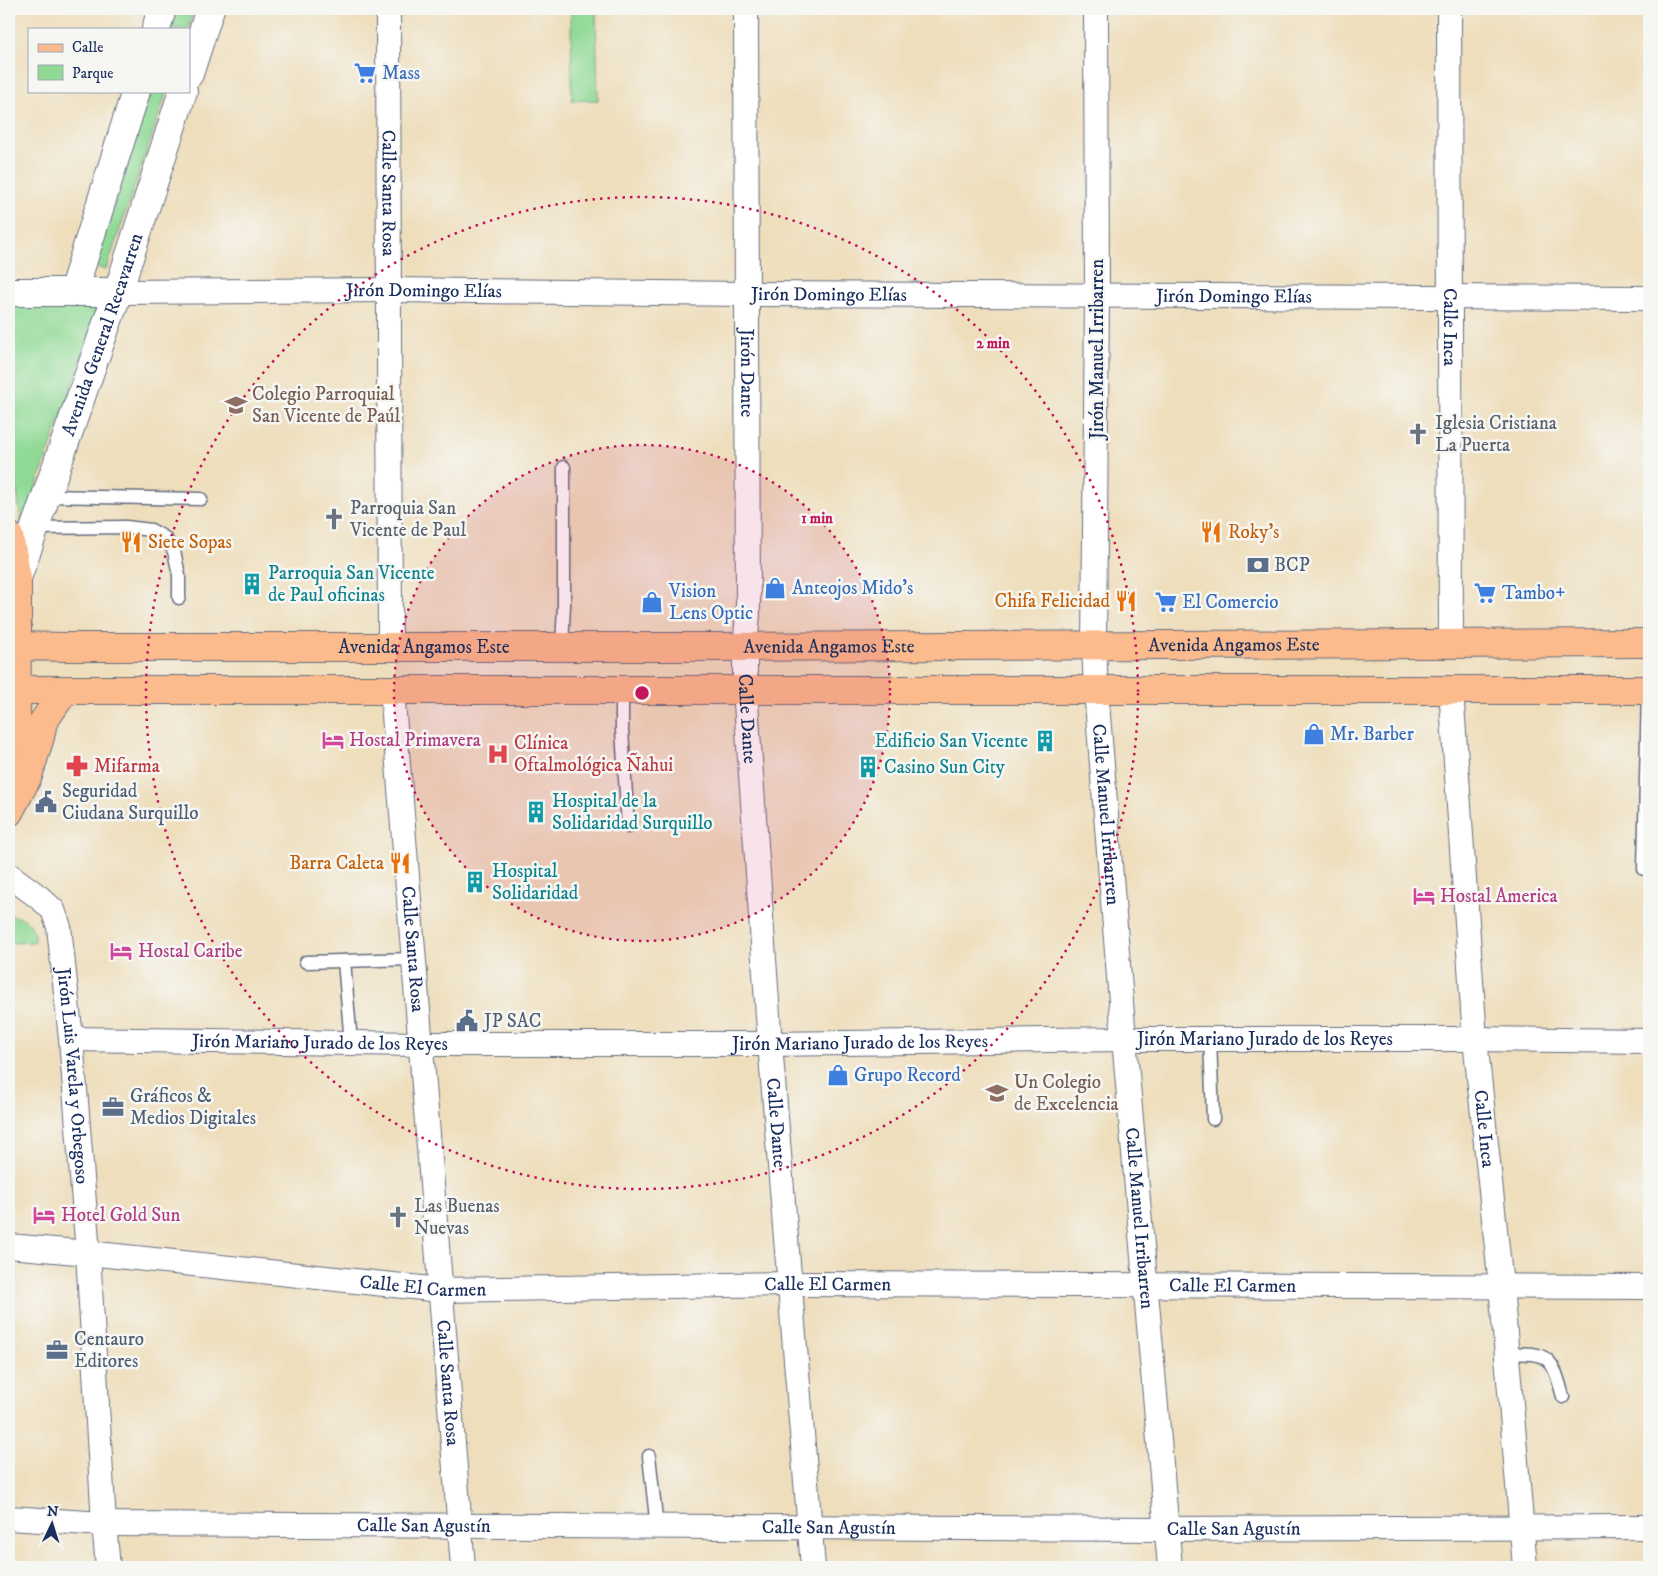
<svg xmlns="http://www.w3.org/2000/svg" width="1658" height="1576" viewBox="0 0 1658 1576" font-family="'IM FELL DW Pica',serif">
<rect width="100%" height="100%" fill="#f6f6f2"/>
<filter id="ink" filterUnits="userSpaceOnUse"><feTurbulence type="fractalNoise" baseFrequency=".02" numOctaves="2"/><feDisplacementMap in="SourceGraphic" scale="10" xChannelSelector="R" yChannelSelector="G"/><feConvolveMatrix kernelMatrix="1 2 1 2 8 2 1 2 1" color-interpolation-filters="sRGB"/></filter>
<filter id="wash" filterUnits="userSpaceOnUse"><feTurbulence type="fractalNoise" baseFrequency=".0096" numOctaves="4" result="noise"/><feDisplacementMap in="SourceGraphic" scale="20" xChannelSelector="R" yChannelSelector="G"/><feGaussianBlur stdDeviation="1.12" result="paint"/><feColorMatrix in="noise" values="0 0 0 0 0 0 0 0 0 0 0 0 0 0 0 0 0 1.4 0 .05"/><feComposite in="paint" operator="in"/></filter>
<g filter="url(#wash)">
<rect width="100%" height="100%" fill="#eedebc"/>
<g fill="#90da96" stroke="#56847a">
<path d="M178,9h16l-6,20h-17z"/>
<path d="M571,9h25l2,91 -26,1z"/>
<path d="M151,91h16l-61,179 -12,-4z"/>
<path d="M9,304h92l-79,223 -13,-91z"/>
<path d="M9,916c18,0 25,9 26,26l-26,1z"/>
</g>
</g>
<g filter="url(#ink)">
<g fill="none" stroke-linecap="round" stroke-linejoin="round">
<g stroke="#656c7f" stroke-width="15">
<g id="service">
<path d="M46,496l155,3"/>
<path d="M35,528l91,-1 25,3 14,8 9,13 5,24v23"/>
<path d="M562,647l2,-42v-138"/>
<path d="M622,690v40l6,97"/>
<path d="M1644,869l4,-179"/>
<path d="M344,961l7,82"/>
<path d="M306,962l107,-3"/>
<path d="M1210,1039l3,80"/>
<path d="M1507,1354c42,-3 46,4 56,43"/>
<path d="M649,1456l8,71"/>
</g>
</g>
<g stroke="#656c7f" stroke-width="26">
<g id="minor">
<path id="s1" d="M388,9l2,637"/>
<path id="s2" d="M746,9l2,606 -3,32v42l25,355 43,523"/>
<path id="s3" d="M1096,9l1,287 -3,350 2,44 28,349 46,528"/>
<path id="s4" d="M1449,9l2,635"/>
<path id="s5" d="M118,292l272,-2 356,4 903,4"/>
<path id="s6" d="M1451,689l24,350 26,247 24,281"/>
<path id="s7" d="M392,690l71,877"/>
<path id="s8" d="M9,875l31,23 13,12 6,17 12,112 17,214 16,271 4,43"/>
<path id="s9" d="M71,1039l349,5h350l354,-5h351l174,2"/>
<path id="s10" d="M9,1246l79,7 353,37 349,-6 859,3"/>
<path id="s11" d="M9,1518l95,6 1063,5 482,-2"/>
</g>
</g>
<g stroke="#656c7f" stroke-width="30">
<g id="tertiary">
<path d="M156,29l6,-20"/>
<path d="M189,74l21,-65"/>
<path d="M9,292h109"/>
<path d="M73,292l63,-201"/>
<path id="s12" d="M17,578l101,-286 65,-201"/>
</g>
</g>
<g stroke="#656c7f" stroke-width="30">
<g id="primary">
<path d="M9,536l8,42v68l-1,76 -7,51"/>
<path id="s13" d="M9,646l57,1h646l937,-4"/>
<path d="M9,690h1640"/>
<path d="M9,812l19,-36 12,-39 3,-15 22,-32"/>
</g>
</g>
<use href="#service" stroke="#fff" stroke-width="12"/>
<use href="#minor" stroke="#fff" stroke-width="24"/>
<use href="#tertiary" stroke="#fff" stroke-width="28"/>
<use href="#primary" stroke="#fbbb8d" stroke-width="28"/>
</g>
</g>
<circle cx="642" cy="693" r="248" fill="#c2185b" fill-opacity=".12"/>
<g fill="none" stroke="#c2185b" stroke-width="2.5" stroke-dasharray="2.5 5">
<circle cx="642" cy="693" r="248"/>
<circle cx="642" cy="693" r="496"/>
</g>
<defs>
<g id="supermarket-bare" transform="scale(1.725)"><path d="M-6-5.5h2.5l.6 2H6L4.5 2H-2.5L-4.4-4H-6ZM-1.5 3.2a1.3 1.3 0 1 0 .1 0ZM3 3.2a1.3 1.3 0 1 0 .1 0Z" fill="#3f7fe0" stroke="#f6f6f2" stroke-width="2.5" paint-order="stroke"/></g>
<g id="school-bare" transform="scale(1.725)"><path d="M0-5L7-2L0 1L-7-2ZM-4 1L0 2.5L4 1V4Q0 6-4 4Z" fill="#8d6e63" stroke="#f6f6f2" stroke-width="2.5" paint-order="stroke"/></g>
<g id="church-bare" transform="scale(1.725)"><path d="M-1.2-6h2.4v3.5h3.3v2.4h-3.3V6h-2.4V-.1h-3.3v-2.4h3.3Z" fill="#6b7280" stroke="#f6f6f2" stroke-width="2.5" paint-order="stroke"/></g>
<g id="restaurant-bare" transform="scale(1.725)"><path d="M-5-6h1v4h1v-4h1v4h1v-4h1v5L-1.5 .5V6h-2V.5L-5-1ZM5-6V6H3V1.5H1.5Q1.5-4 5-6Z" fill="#e8710a" stroke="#f6f6f2" stroke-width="2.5" paint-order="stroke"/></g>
<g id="bank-bare" transform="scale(1.725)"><path d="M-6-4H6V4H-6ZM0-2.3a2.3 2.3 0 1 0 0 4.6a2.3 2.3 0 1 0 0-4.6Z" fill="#5c6f8a" stroke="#f6f6f2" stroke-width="2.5" paint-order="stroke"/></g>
<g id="building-bare" transform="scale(1.725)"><path d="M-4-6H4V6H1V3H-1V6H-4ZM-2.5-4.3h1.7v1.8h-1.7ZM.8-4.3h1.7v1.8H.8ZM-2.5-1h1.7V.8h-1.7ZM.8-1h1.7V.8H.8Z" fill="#0f9aa8" stroke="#f6f6f2" stroke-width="2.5" paint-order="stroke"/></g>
<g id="shop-bare" transform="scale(1.725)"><path d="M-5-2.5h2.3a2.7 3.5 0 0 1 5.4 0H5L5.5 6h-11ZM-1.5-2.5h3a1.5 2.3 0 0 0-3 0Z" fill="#3f7fe0" stroke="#f6f6f2" stroke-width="2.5" paint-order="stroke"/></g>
<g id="hotel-bare" transform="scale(1.725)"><path d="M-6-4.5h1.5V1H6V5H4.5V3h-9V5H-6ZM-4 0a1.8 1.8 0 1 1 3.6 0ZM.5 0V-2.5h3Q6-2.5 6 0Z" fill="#d1479c" stroke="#f6f6f2" stroke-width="2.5" paint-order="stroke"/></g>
<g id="hospital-bare" transform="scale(1.725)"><path d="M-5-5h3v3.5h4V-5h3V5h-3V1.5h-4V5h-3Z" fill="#e0444e" stroke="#f6f6f2" stroke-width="2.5" paint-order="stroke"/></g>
<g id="pharmacy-bare" transform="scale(1.725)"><path d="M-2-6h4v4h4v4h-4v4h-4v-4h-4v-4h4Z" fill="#e0444e" stroke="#f6f6f2" stroke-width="2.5" paint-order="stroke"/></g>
<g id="civic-bare" transform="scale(1.725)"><path d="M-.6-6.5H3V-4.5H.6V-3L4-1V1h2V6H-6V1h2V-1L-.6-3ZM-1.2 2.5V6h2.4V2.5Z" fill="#5c6f8a" stroke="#f6f6f2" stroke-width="2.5" paint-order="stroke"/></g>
<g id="office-bare" transform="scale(1.725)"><path d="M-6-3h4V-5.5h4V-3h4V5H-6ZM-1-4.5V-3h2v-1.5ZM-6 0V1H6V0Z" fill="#5c6f8a" stroke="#f6f6f2" stroke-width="2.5" paint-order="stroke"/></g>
</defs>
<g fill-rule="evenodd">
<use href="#supermarket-bare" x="365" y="73"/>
<use href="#school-bare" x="236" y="405"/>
<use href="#church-bare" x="1418" y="434"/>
<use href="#church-bare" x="334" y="519"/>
<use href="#restaurant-bare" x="1211" y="532"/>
<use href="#restaurant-bare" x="131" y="542"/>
<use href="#bank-bare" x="1258" y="565"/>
<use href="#building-bare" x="252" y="584"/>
<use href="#shop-bare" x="775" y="588"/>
<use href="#supermarket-bare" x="1485" y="593"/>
<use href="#restaurant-bare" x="1126" y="601"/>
<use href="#shop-bare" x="652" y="602"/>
<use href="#supermarket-bare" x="1166" y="602"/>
<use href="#shop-bare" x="1314" y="734"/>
<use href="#hotel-bare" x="333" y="740"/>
<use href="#building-bare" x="1045" y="741"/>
<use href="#hospital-bare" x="498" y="754"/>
<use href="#pharmacy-bare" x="77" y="766"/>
<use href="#building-bare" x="868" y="767"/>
<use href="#civic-bare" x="46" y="802"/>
<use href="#building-bare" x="536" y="812"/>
<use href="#restaurant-bare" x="400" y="863"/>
<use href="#building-bare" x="475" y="882"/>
<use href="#hotel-bare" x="1424" y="896"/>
<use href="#hotel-bare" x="121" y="951"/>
<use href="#civic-bare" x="467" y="1021"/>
<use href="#shop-bare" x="838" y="1075"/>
<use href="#school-bare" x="997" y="1093"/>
<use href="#office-bare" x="113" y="1107"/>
<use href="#hotel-bare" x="44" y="1215"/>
<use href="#church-bare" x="398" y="1217"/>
<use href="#office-bare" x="57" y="1350"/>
</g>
<g text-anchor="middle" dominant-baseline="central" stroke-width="5" stroke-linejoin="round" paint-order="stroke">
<g font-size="19" fill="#366cbe" stroke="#f6f6f2" text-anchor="start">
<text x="382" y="73">Mass</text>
<text x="792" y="588">Anteojos Mido's</text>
<text x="669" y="591">Vision<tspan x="669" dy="22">Lens Optic</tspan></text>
<text x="1502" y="593">Tambo+</text>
<text x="1182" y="602">El Comercio</text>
<text x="1330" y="734">Mr. Barber</text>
<text x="854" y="1075">Grupo Record</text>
</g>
<g font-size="19" fill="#1b2f5e" stroke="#f6f6f2">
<text stroke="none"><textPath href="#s1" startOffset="184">Calle Santa Rosa</textPath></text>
<text stroke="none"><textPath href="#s5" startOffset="306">Jirón Domingo Elías</textPath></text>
<text stroke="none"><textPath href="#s5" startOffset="711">Jirón Domingo Elías</textPath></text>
<text stroke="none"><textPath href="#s5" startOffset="1116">Jirón Domingo Elías</textPath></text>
<text stroke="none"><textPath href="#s4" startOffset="318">Calle Inca</textPath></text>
<text stroke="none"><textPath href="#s12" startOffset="258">Avenida General Recavarren</textPath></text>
<text transform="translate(1097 349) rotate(-90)">Jirón Manuel Irribarren</text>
<text stroke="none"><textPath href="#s2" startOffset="364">Jirón Dante</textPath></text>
<text stroke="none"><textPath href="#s13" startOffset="1225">Avenida Angamos Este</textPath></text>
<text stroke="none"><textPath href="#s13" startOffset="820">Avenida Angamos Este</textPath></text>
<text stroke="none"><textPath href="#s13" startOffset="415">Avenida Angamos Este</textPath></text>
<text stroke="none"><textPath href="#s2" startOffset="710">Calle Dante</textPath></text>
<text stroke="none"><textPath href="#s3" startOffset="806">Calle Manuel Irribarren</textPath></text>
<text stroke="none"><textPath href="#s7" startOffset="260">Calle Santa Rosa</textPath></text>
<text stroke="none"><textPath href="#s9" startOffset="1194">Jirón Mariano Jurado de los Reyes</textPath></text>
<text stroke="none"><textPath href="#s9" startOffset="789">Jirón Mariano Jurado de los Reyes</textPath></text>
<text stroke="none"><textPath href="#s9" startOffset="249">Jirón Mariano Jurado de los Reyes</textPath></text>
<text stroke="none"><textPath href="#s8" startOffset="224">Jirón Luis Varela y Orbegoso</textPath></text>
<text stroke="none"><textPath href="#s2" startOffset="1115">Calle Dante</textPath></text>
<text stroke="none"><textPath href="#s6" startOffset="441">Calle Inca</textPath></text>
<text stroke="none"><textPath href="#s3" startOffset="1211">Calle Manuel Irribarren</textPath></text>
<text stroke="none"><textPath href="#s10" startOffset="416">Calle El Carmen</textPath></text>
<text stroke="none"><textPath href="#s10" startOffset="821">Calle El Carmen</textPath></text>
<text stroke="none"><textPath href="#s10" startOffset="1226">Calle El Carmen</textPath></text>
<text stroke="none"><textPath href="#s7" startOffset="695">Calle Santa Rosa</textPath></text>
<text stroke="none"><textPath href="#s11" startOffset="415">Calle San Agustín</textPath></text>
<text stroke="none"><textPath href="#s11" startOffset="820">Calle San Agustín</textPath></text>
<text stroke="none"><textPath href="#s11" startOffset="1225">Calle San Agustín</textPath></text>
</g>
<g font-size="19" fill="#785e54" stroke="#f6f6f2" text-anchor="start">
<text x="252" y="394">Colegio Parroquial<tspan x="252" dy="22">San Vicente de Paúl</tspan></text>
<text x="1014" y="1082">Un Colegio<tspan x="1014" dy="22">de Excelencia</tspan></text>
</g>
<g font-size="19" fill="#5b616d" stroke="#f6f6f2" text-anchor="start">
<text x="1435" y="423">Iglesia Cristiana<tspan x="1435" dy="22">La Puerta</tspan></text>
<text x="350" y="508">Parroquia San<tspan x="350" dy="22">Vicente de Paul</tspan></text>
<text x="414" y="1206">Las Buenas<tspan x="414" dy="22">Nuevas</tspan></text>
</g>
<g font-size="19" fill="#c56008" stroke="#f6f6f2" text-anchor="start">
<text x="1228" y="532">Roky's</text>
<text x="148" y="542">Siete Sopas</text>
<text x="1110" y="601" text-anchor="end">Chifa Felicidad</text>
<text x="384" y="863" text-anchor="end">Barra Caleta</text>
</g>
<g font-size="19" fill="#4e5e75" stroke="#f6f6f2" text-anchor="start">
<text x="1274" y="565">BCP</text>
<text x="62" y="791">Seguridad<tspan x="62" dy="22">Ciudana Surquillo</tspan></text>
<text x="484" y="1021">JP SAC</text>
<text x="130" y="1096">Gráficos &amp;<tspan x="130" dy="22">Medios Digitales</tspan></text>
<text x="74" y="1339">Centauro<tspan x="74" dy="22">Editores</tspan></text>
</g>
<g font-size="19" fill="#0d838f" stroke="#f6f6f2" text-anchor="start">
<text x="268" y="573">Parroquia San Vicente<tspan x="268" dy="22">de Paul oficinas</tspan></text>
<text x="1028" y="741" text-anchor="end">Edificio San Vicente</text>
<text x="884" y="767">Casino Sun City</text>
<text x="552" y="801">Hospital de la<tspan x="552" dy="22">Solidaridad Surquillo</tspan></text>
<text x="492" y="871">Hospital<tspan x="492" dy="22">Solidaridad</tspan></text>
</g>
<g font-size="19" fill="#b23c85" stroke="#f6f6f2" text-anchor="start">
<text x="349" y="740">Hostal Primavera</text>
<text x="1440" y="896">Hostal America</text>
<text x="138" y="951">Hostal Caribe</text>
<text x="61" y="1215">Hotel Gold Sun</text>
</g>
<g font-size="19" fill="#be3a42" stroke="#f6f6f2" text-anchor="start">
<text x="514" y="743">Clínica<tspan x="514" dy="22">Oftalmológica Ñahui</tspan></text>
<text x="94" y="766">Mifarma</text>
</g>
</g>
<circle cx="642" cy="693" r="8" fill="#c2185b" stroke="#f6f6f2" stroke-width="2.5"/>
<g font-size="15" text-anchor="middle" font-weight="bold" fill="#c2185b" stroke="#f6f6f2" stroke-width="5" stroke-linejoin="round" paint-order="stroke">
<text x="993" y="348">2 min</text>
<text x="817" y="523">1 min</text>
</g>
<rect width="1658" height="1576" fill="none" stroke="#f6f6f2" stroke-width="30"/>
<rect x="28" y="28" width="162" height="65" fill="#f6f6f2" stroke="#9ea6b7"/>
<rect x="38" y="44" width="25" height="8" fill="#fbbb8d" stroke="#9ea6b7"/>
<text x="72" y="52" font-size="15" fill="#1b2f5e">Calle</text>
<rect x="38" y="65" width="25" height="15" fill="#90da96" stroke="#9ea6b7"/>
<text x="72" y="78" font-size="15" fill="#1b2f5e">Parque</text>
<g transform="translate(52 1524) rotate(4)" stroke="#f6f6f2" stroke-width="4" paint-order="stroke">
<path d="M0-4L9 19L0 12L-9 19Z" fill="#1b2f5e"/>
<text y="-8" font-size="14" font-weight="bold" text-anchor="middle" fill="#1b2f5e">N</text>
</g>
</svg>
